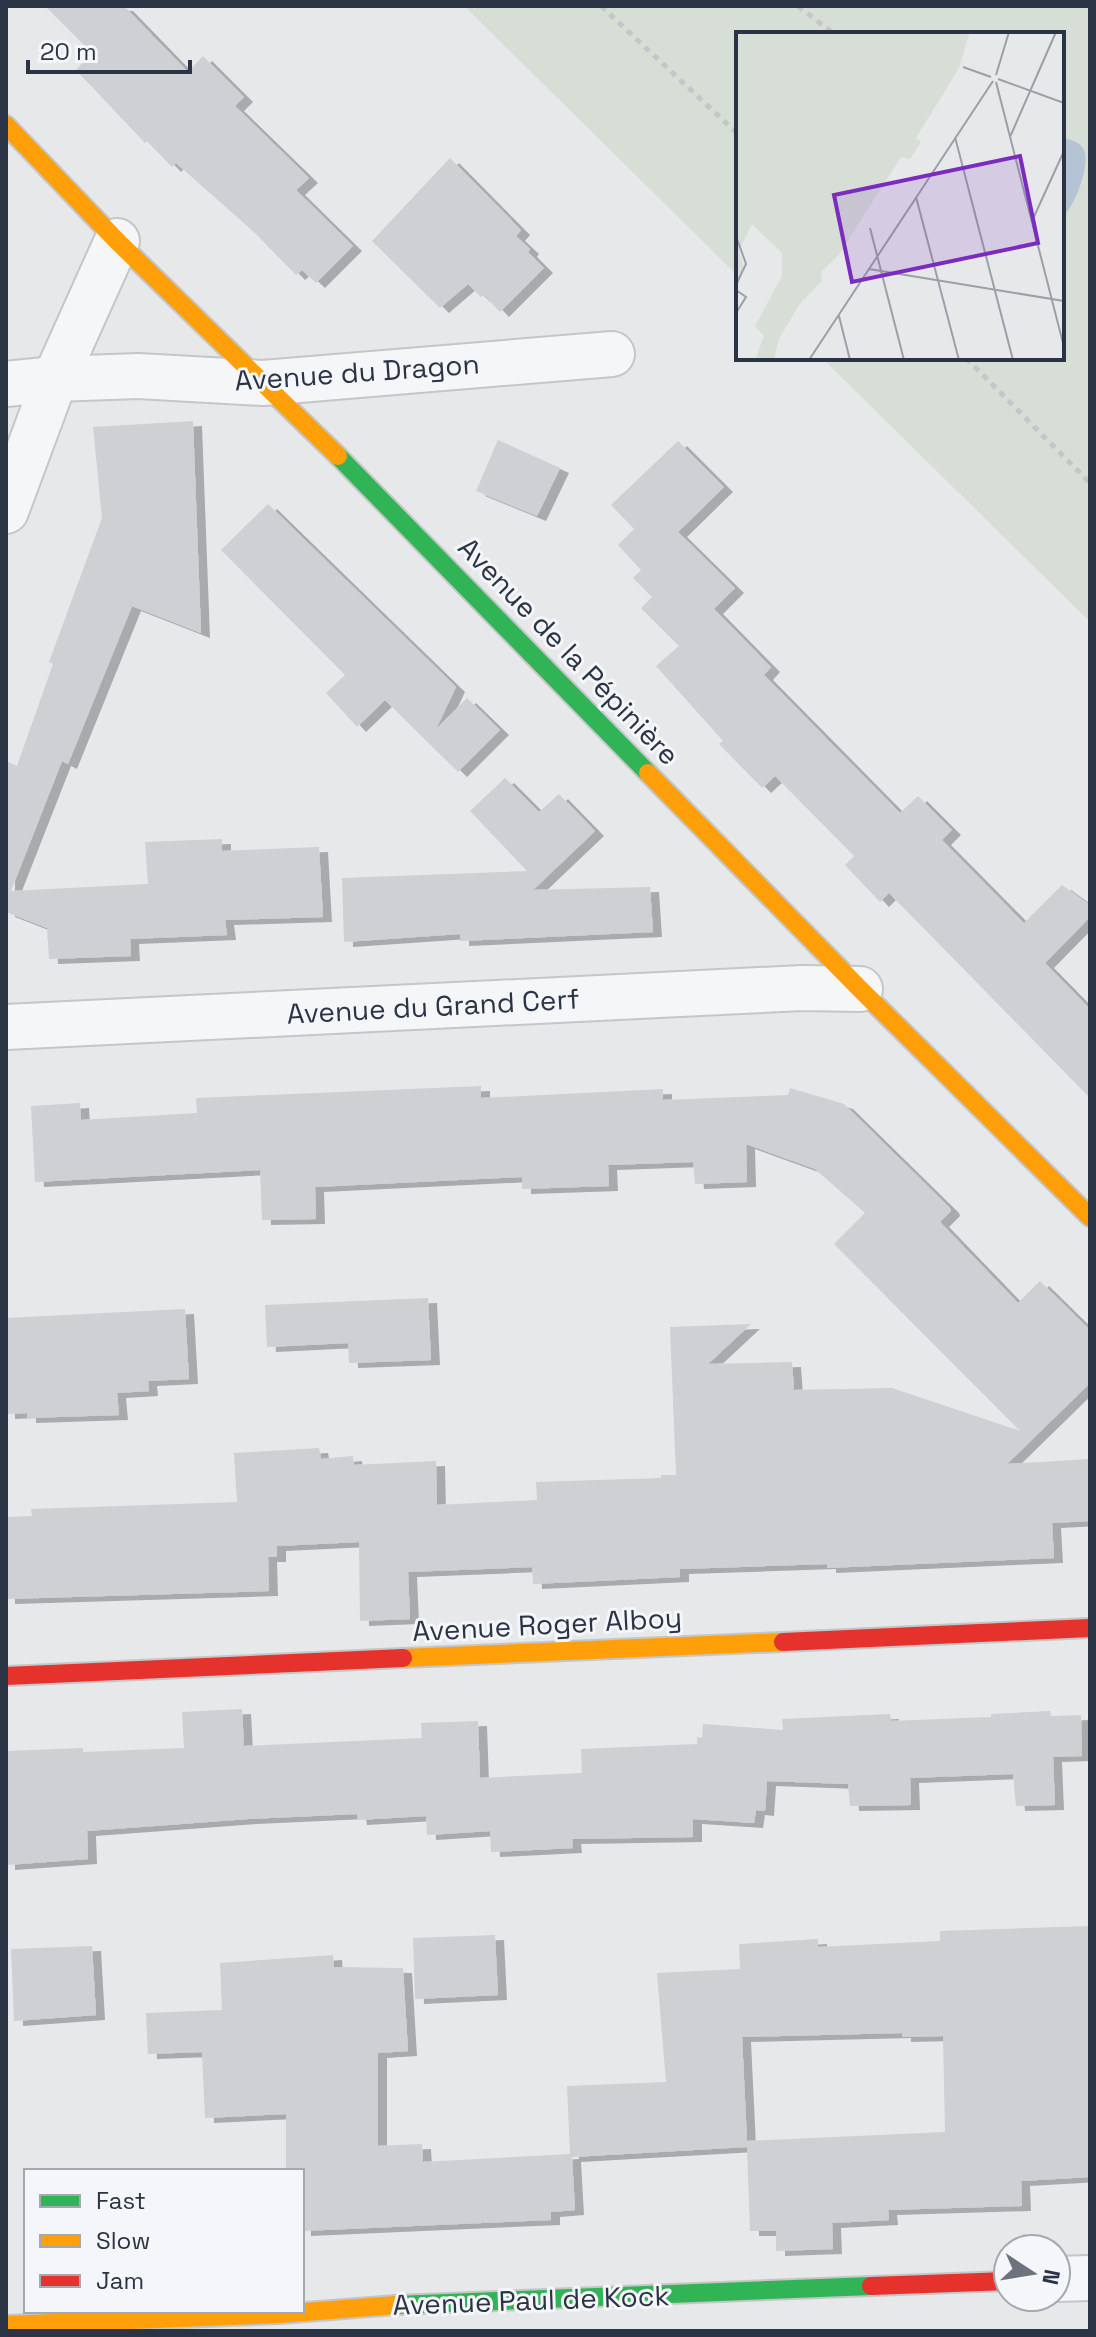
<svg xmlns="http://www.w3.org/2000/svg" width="1096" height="2337" viewBox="0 0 1096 2337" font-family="'Space Grotesk',sans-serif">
<defs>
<filter id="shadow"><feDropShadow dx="9" dy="5" stdDeviation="0" flood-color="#0004"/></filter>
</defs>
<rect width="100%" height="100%" fill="#e6e8ea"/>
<path fill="#d6ded6" d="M464,6h626v616l-268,-264h240v-324h-324v242z"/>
<path fill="#b4c4d5" d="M1062,138c8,1 19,4 22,12 7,14 -10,59 -22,67z"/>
<g fill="#ced0d3" fill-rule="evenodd" filter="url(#shadow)">
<path d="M45,6h79l64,66 15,-16 41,41 -9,9 74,72 -13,12 57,56 -37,37 -14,-13 -6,5 -41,-42 -79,-70 -4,4 -25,-26 -2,2 -69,-73 16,-17z"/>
<path d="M450,158l71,72 -5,6 14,13 -2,3 16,16 -44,44 -16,-17 -3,2 -13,-13 -28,24 -68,-67z"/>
<path d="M193,421l8,212 -69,-27 -64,158 -6,-3 -51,130 137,-7 -3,-42 77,-3v12l97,-4 4,70 -98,3 2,15 -97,4 1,17 -82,3 -2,-31 -41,-16v-151l11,5 36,-102 -4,-2 53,-144 -9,-91z"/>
<path d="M498,440l62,28 -23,48 -61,-25z"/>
<path d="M678,441l46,46 -46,45 57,56 -21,21 57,58 -7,8 136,138 18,-17 34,34 -10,10 82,83 38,-38 28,20v12l-45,46 45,46v89l-201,-205 -9,9 -35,-37 9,-9 -79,-80 -13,12 -43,-44 4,-3 -67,-75 23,-20 -38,-38 11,-11 -19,-19 8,-8 -23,-25 16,-16 -23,-24z"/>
<path d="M268,504l188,183 -20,42 31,-31 33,32 -42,42 -73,-72 -28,27 -31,-34 19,-18 -124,-125z"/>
<path d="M505,778l34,34 20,-18 36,37 -62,59 117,-3 3,45 -193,9v-7l-116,8 -2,-64 185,-7 -57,-60z"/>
<path d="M481,1086v12l182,-9v11l125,-5 2,-7 54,16 106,104 1,3 -11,11 78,81 22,-22 50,49v53l-83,81 83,-5v62l-38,2 2,35 -227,10v-4l-147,5v8l-147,7 -1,-17 -124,5 2,47 -50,2 -1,-79 -82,4v11h-9l1,34 -263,8v-82l26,-1 -1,-7 206,-7 -3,-49 85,-5 2,11 32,-3 1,9 82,-4 1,44 100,-5 -1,-18 125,-4v-3h15l-6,-148 81,-3 -43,40 84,-2 2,28 98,-2 128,43 -186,-187 31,-31 -50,-44 -69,-25 1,38 -52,2 -2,-22 -85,3 1,21 -87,3v-12l-207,10 1,32 -54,1 -2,-50 -225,12 -4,-76 49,-3 1,17 116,-7 -1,-15z"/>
<path d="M428,1298l3,62 -82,3 -1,-20 -81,4 -2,-42z"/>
<path d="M185,1309l4,70 -41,2 1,10 -32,2 2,22 -92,3v-5l-21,1v-96z"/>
<path d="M242,1709l2,37 178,-8 -1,-15 57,-2 2,57 102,-5 -1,-24 116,-5v-7l5,1 1,-14 80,6 -1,-11 108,-5 1,7 100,-4v-3l59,-3 1,5 30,-1 1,41 -29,1 2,48 -39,1 -3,-32 -103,4 1,27 -61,1 -2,-22 -81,-3 -2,30 -9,-1 -2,13 -61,-4v18l-121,2 1,9 -82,4 -1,-21 -63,4 -1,-19 -68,4 -1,-6 -109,5 -161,12 1,28 -82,6v-114l77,-3v4l101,-4 -2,-36z"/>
<path d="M1090,1926v251l-69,4 1,25 -134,4 1,10 -57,3 1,26 -57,2v-20h-26l-3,-84 -175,10 3,53 -24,2v8l-249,11v-60h-16v-57l-81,4 -3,-66 -54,2 -2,-41 76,-3 -2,-47 113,-8 1,12 69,1 5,83 -30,2v93l44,-2 1,18 147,-8 -3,-68 99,-4 -9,-109 83,-4 -1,-25 79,-5v8l122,-6v-10zM902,2033v4l41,-1 2,96 -198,9 -5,-104z"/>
<path d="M495,1935l3,60 -83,4 -2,-61z"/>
<path d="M92,1946l4,69 -82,6 -3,-72z"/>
</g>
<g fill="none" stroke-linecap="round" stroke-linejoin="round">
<g stroke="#c4c6c8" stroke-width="48">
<g id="street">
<path d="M6,384l49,-5 83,-3 125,7 349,-29"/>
<path d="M6,511l49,-132 62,-138"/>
<path d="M6,1027l796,-39 58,1"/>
<path d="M1056,2279l34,-1"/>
</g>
</g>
<g stroke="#c4c6c8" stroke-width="22">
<g id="fast">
<path d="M338,456l310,317"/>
<path d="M396,2305l475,-19"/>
</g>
</g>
<g stroke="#c4c6c8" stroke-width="22">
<g id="slow">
<path d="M6,125l111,116 221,215"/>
<path d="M648,773l212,216 230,228"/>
<path d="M403,1658l380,-16"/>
<path d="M6,2325l274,-11 116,-9"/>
</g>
</g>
<g stroke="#c4c6c8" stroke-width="22">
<g id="jam">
<path d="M783,1642l307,-14"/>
<path d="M6,1676l397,-18"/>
<path d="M871,2286l137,-5"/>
</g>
</g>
<g stroke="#c5c6ca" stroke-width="5" stroke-dasharray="6 6" stroke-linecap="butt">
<path d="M601,6l137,128"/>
<path d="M798,6l36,28"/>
<path d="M966,358l124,125"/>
</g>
<use href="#street" stroke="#f5f6f7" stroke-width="44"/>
<use href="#fast" stroke="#30b455" stroke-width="18"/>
<use href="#slow" stroke="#ff9f0a" stroke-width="18"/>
<use href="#jam" stroke="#e5322d" stroke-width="18"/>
</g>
<g text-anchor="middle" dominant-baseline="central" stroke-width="6" stroke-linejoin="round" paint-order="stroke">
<g font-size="28" fill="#2b3445" stroke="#f4f6f9">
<text transform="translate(357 372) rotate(-4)">Avenue du Dragon</text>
<text transform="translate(569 651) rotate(46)">Avenue de la Pépinière</text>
<text transform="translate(433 1006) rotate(-3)">Avenue du Grand Cerf</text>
<text transform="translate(547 1624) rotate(-3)">Avenue Roger Alboy</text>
<text transform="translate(531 2300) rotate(-2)">Avenue Paul de Kock</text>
</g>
</g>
<g transform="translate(736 32)">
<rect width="328" height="328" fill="#e6e8ea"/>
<path d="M0,0h234l-11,36 -43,70 5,4 -11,17 -9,-2 -63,99 -17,16 1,9 -23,24 -20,34 -5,21h-19l9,-24 -9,-10 27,-50v-23l-30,-29 -13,27 5,18 -8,13z" fill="#d6ded6"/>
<path fill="none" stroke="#9ba0a8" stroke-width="2" d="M227,35l28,10M260,43l13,-43M262,47l66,24M260,50l68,265M219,105l58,223M274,105l46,-105M180,165l43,163M296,189l32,-70M134,196l34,132M0,204l10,28 -10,21M133,237l195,32M0,258l10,7 -10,16M103,284l11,44M73,328l184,-279"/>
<path fill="#7b2cbf" fill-opacity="0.15" stroke="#7b2cbf" stroke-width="4" d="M284,124l18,87 -186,39 -18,-87z"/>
<rect width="328" height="328" fill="none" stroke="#2b3445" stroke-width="4"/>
</g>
<rect width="1096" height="2337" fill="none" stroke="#2b3445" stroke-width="16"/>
<rect x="24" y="2169" width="280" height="144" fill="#f4f6f9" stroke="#a4a8b1" stroke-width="2"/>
<rect x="40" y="2195" width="40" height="12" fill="#30b455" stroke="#a4a8b1" stroke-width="2"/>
<text x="96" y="2209" font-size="24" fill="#2b3445">Fast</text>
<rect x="40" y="2235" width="40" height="12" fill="#ff9f0a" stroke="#a4a8b1" stroke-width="2"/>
<text x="96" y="2249" font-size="24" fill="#2b3445">Slow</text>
<rect x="40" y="2275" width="40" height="12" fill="#e5322d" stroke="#a4a8b1" stroke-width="2"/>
<text x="96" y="2289" font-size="24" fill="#2b3445">Jam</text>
<g transform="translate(1032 2273) rotate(102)"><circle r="38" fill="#f4f6f9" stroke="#a4a8b1" stroke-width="2"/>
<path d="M0-6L14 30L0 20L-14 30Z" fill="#6c737f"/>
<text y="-12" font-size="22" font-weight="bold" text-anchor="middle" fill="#2b3445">N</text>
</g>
<path d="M28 60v12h162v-12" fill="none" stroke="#2b3445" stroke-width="4"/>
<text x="40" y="60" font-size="24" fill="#2b3445" stroke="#f4f6f9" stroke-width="6" paint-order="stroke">20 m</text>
</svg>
